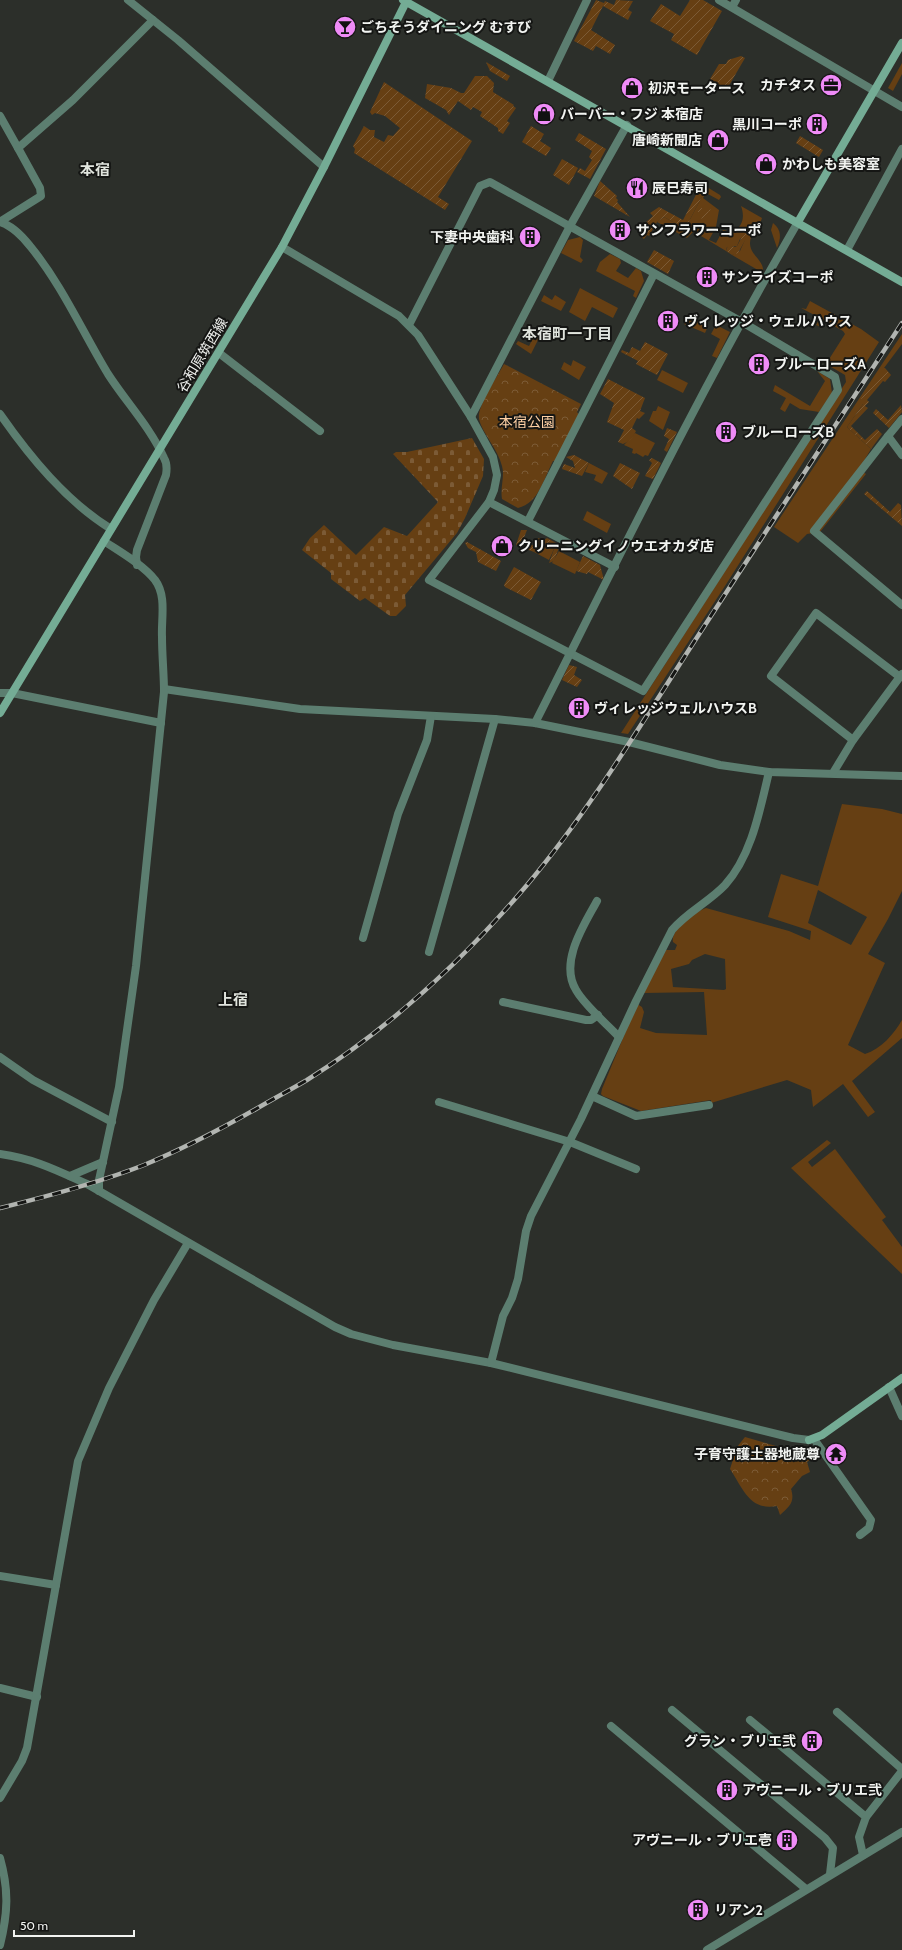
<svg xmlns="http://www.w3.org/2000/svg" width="902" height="1950" viewBox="0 0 902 1950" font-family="Cabin,'Noto Sans JP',sans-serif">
<defs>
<pattern id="forest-crowns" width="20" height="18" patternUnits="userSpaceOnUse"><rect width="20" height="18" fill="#663f13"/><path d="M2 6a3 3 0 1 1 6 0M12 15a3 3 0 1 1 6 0" fill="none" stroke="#7c5b36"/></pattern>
<pattern id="cemetery-stones" width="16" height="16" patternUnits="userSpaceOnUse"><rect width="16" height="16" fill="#663f13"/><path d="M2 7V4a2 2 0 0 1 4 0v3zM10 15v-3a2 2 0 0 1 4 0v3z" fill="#7c5b36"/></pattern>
<pattern id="garden-furrows" width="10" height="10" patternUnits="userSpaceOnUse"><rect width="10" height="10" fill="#663f13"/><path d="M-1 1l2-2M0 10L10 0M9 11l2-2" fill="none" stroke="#7c5b36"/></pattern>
</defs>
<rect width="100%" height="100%" fill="#2c2f2a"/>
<g fill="#663f13" fill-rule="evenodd">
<path d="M902,63v11l-9,17 -5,-3z"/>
<path d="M707,187l13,8 1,2 -2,3 -13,-7 -3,5 16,12 -3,17 -7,13 7,3 7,-13 9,2c11,-5 13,-15 9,-26l21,12c-2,9 -12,15 -12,25 0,13 15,17 13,30l-31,-18 8,-4 7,-16 -7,4 -3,7 -10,1 -1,4 -40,-24z"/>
<path d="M664,217l20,11 2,6 3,2 -2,2 -30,-16z"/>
<path d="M773,223c9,7 8,16 4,25l-6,-18z"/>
<path d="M580,237l3,3 -3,17 3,3 -2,3 -20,-10 7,-13z"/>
<path d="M610,254l10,5 1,4 -5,8 12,7 8,-10 5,3 3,10 -8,17 -3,-2 2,-5 -39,-20 4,-9z"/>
<path d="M580,288l38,20 -5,10 -21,-11 -7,14 -16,-9z"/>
<path d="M544,295l8,5 3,-5 11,7 -5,9 -20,-10z"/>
<path d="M810,301l51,28 18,13 -154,244 -97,148 -7,-1 225,-351 -1,-7 -19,-11 19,-30 -2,-3 -18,-10 -4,6 -5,-2 4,-7 -19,-10 5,1z"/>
<path d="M688,316l20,10 -3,7 -21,-9z"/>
<path d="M716,325l14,7 -13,26 -5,-2 8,-17 -9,-5z"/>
<path d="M535,334l5,2 -9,18 -15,-10 2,-3 11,5z"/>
<path d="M902,334v10l-24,32 -15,28 -16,23 24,22 -9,15 1,8 3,2 -46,58 -13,2 -9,9 -24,-16z"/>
<path d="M573,360l13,7 -7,13 -18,-11 3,-7 7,4z"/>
<path d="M662,370l26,13 -5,10 -26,-13z"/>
<path d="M817,371l13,8 2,14 -13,19 -19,-3 -10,-6 -5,9 -5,-3 6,-11 -13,-7 2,-6 35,21 15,-25z"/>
<path d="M658,406l12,6 -7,18 -14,-9 4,-10h3z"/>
<path d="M635,433l20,10 -7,13 -3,-1 -2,2 -7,-4 -1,1 -3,-1 1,-4 -9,-4z"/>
<path d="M589,463l19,10 -6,11 -8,-4 2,-5 -11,-3z"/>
<path d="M587,511l24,13 -4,9 -24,-13z"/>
<path d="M547,544l7,5 -5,11 -15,-8 9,-7z"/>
<path d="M559,551l21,11 -5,12 -23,-11z"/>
<path d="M842,804l40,5 20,5v77l-14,28 -20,35 17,9 -37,82 17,9c16,-5 29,-20 37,-34v18l-50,43 23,31 -7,5 -25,-33 -30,23 -2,-17 -24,-10 -76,23v-3l-70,11 -38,-15 -2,-2 1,-5 35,-85 5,3 2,5 -4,16 16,5 51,2 -3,-43 -61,1 23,-43h9l2,-5 -4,-3c-3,-12 23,-31 33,-34l83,23 21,9 1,-9 -43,-14 13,-43 37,12zM818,890l49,27 -16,28 -43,-22zM705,954l20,5 1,30 -2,1 -51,-3 -2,-18 18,-5 3,-4z"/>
<path d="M827,1140l4,3 -23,19 4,5 23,-18 51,68 -4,3 20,27v27l-111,-106z"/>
</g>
<g fill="url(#forest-crowns)">
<path d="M504,364l77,40 -4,8 2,3 -24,46h-2c-9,17 -14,42 -35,47l-16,-9c-2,-11 3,-23 0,-33 -4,-17 -20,-33 -23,-47 -2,-13 18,-42 25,-55z"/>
<path d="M745,1437l69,20 -7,5 3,10 -8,4 -11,13c4,13 -1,17 -11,26l-3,-9c-28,5 -34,-18 -47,-37l7,-22z"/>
</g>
<path fill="url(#cemetery-stones)" d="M472,438l12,21 -1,17 -18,42 -8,15 -52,62 1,11 -10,10h-6l-25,-18 -5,3 -29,-22v-6l-29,-23 8,-12 14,-13 32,30 28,-28 23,9 31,-34 -45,-48 3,-2h11z"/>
<g fill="url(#garden-furrows)">
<path d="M596,0l8,3 1,-2 9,4 2,-5 17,1 -5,9 4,2 -4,8 -25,-14 -12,24 24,15 -5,9 -14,-8 -3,5 -19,-10z"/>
<path d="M690,0h13l19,11 -25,44 -26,-15 3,-6 -24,-13 11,-17 19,12z"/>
<path d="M741,56l4,2 -18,31 -17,-10 9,-15h7l2,-4z"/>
<path d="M486,62l24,14 -3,5 -17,-10z"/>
<path d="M475,76h12l7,7 -1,9 21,13 -1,1 3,2 -9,13 3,2 -7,11 -5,-3v-3l-18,-12 2,-4 -9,-5 -2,3 -13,-9 -9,14 -3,-5 -21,-12 2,-14 24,4 10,5h3z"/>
<path d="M384,82l88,59 -34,56 11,7 -4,6 -91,-57 1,-4 -2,-3 11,-20 6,4h5l-1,7 10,5 4,-7 5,1 7,-8 -15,-12 -10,-3 -3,2 -2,-3z"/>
<path d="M531,126l13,8 -4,7 11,7 -5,8 -24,-14z"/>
<path d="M579,133l27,16 -16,30 -13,-7 3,-4 5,3 7,-11 -3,-3 3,-6 -17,-11z"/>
<path d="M800,136l23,14 -4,7 -23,-14z"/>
<path d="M562,159l16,9 -9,17 -16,-10z"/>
<path d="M600,181l17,15 -1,2 2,2 -1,2 13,15 -36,-21z"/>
<path d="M702,183l5,4 -21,40 7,5 -4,4 -5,-4v-4l-20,-11 -7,5 -8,14 -2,-1 -3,4 -3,-2 6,-11 -3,-2 9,-8 -3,-3 9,-6 24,13z"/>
<path d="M698,206l10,6 2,-3 4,6 -8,7 -3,7 -5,-2 5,-12 -5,-2z"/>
<path d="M746,232l2,3 -10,18 -6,2 -6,-4 2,-6 7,2 2,-1 6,-11z"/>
<path d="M654,250l20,11 -6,13 -21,-12z"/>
<path d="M645,342l23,12 -11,21 -21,-11 2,-3 -17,-9 1,-2 7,3 3,-6 8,4z"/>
<path d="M883,368h2l6,7 -6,7 -2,-1 -16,19 2,2 -4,4 3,2 -17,18 14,14 12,-11 5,5 -11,15 -24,-22 16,-23 -2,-5z"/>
<path d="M608,379l37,19 -5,13 5,2 -6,6 -2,-1 -5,10 4,3c-3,6 -7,11 -13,13l-5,-2 6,-12 -17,-8 7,-19 -14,-9z"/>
<path d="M901,405l1,7 -13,16 -16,-15 3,-4 12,11z"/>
<path d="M667,428l10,4 -10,20 -3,-2 5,-11 -5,-3z"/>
<path d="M574,455l15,8 -7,13 -20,-7 2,-5 11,4 -2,-7 -7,-4z"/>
<path d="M652,458l9,5 -8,16 -8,-3 7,-13 -3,-3z"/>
<path d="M620,463l20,10 -8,16 -19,-13z"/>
<path d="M867,491l23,21 8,-9 3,2 1,21 -38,-32z"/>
<path d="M521,530h6l-4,10 11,6 4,-8 6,2 3,-2 13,7 -6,16 -5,2 5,-14c-8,-8 -13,-3 -20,3l-18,-7z"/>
<path d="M467,542l34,19 -5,10 -18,-9 -2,-10 -8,-4 -3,-5z"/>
<path d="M583,556l17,9 4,15 -16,-8 -1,2 -11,-3z"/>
<path d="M514,567l27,15 -10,18 -26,-13 -1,-2z"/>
<path d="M569,665l8,2 -3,8 8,5 -5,7 -15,-7z"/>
</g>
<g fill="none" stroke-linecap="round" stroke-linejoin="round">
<g stroke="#5c7e70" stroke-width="8">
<path d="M732,7l4,-7"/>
<path d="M1,221l40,-25 -1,-8 -22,-40"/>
<path d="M888,436l-74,95 88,74"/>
<path d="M592,1096l44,20 73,-11"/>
<path d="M439,1102l131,40 66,27"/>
<path d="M0,1688l37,9"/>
<path d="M672,1710l153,128 8,10 -3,26"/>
<path d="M837,1712l65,57"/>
<path d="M750,1720l116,97 -7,20 4,18"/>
<path d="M866,1817l36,-46"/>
</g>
<g stroke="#5c7e70" stroke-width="8">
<path d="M128,0l50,40 146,127"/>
<path d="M719,0l183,107"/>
<path d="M548,81l39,-81"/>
<path d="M0,116l18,32 55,-48 80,-80"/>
<path d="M0,222c11,3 23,15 30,24 32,39 52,85 78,128 18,28 42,53 56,84 3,5 3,11 2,17l-29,75 -1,7 1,8"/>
<path d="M282,247l117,69 19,19 53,82 22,40 4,18 -3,15 -5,12 -60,78 214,111 195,-301 -3,-13 -93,-55 -252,-140 -10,4 -71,139"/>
<path d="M847,250l55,-101"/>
<path d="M219,353l101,78"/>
<path d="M0,414c30,43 66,87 111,115"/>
<path d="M471,417l99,-191 57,-101"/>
<path d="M902,419l-14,17 14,19"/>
<path d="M489,502l126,65"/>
<path d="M528,521l126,-247"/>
<path d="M164,689l136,20 195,10 40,4 94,19 91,23 49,7 133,4"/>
<path d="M0,693h12l149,30"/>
<path d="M535,723c85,-168 168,-338 263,-501"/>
<path d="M853,740l-82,-64 45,-63 84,64"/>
<path d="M833,773l20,-33 49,-66"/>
<path d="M597,901c-13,24 -38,61 -21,89 9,16 30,33 43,47"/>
<path d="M363,938l35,-124 29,-74 4,-24"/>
<path d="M429,952l66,-233"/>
<path d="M503,1002l83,18h5l7,-5"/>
<path d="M0,1057l33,23 79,42"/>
<path d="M0,1154c35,5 56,16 87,30l248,143 16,7 42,11 98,18 302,75 16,2"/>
<path d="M70,1176l33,-14"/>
<path d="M99,1191v-11l20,-93 17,-121 28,-274c0,-18 -2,-36 -2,-55 -1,-18 5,-41 -7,-57 -13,-16 -35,-28 -51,-39"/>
<path d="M491,1363l12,-47 9,-18 6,-19 8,-48 5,-15 50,-97 55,-118 36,-71c15,-18 37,-28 53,-45 27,-30 35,-76 44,-113"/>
<path d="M889,1387l13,29"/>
<path d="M814,1439l57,81 -2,8 -9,7"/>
<path d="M0,1576l56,9"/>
<path d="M611,1726l195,163"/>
<path d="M0,1798l22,-37 5,-13 51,-287 31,-73 45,-88 34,-57"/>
<path d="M0,1858c9,32 8,55 0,87"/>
<path d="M707,1950l195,-118"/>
</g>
<g stroke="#74ac95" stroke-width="8">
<path d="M403,0l499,282"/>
<path d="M798,222l104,-179"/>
<path d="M0,713l282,-466 42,-80 83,-167"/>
<path d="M809,1440l13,-5 80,-57"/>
</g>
<g stroke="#b2b5b1" stroke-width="4.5">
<path id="rail" d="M0,1208c49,-12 98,-25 144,-43 39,-16 75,-35 112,-56 17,-10 34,-19 51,-29 83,-52 157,-121 220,-195 63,-75 114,-161 167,-243 69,-107 139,-213 208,-319"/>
</g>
<use href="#rail" stroke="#151614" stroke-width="3" stroke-dasharray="9" stroke-linecap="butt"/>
</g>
<defs>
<g id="bar-disc" transform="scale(1.15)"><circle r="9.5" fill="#ef8bf7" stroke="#151614"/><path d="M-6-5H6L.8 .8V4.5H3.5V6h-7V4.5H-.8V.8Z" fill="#111"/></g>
<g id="office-disc" transform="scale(1.15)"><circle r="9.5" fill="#ef8bf7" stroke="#151614"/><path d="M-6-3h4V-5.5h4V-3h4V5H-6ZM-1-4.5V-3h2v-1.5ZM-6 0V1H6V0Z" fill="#111"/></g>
<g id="shop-disc" transform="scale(1.15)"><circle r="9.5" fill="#ef8bf7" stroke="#151614"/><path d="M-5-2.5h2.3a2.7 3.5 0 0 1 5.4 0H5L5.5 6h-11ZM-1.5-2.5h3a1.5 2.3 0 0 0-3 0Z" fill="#111"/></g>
<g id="building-disc" transform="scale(1.15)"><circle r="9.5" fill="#ef8bf7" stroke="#151614"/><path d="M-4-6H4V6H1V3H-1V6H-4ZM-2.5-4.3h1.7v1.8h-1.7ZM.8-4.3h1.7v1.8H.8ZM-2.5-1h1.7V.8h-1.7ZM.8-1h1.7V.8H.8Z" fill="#111"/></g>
<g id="restaurant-disc" transform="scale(1.15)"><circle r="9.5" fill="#ef8bf7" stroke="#151614"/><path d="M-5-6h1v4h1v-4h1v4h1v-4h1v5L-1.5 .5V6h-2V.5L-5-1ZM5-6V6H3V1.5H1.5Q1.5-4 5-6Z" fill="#111"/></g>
<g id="temple-disc" transform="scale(1.15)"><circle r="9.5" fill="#ef8bf7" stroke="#151614"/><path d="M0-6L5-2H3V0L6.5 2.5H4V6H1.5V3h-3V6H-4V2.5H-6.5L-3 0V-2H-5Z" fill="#111"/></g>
</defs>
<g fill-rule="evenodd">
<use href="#bar-disc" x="345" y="27"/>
<use href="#office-disc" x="831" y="85"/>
<use href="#shop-disc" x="632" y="88"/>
<use href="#shop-disc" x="544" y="114"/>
<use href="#building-disc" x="817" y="124"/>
<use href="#shop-disc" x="718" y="140"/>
<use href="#shop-disc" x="766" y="164"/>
<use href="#restaurant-disc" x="637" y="188"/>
<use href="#building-disc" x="620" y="230"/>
<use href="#building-disc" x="530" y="237"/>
<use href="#building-disc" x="707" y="277"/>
<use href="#building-disc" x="668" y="321"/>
<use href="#building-disc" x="759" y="364"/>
<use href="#building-disc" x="726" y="432"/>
<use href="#shop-disc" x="502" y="546"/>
<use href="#building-disc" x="579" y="708"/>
<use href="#temple-disc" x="836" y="1454"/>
<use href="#building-disc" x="812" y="1741"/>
<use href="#building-disc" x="727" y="1790"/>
<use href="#building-disc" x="787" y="1840"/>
<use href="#building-disc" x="698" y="1910"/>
</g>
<g text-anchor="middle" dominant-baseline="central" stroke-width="4" stroke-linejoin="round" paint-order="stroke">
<g font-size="14" font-weight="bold" fill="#f2f4f1" stroke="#151614" text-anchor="start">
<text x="360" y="27">ごちそうダイニング むすび</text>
<text x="816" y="85" text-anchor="end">カチタス</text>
<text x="648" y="88">初沢モータース</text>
<text x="560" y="114">バーバー・フジ 本宿店</text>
<text x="802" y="124" text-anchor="end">黒川コーポ</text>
<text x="702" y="140" text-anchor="end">唐崎新聞店</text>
<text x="782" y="164">かわしも美容室</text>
<text x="652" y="188">辰巳寿司</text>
<text x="636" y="230">サンフラワーコーポ</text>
<text x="514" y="237" text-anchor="end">下妻中央歯科</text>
<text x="722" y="277">サンライズコーポ</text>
<text x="684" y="321">ヴィレッジ・ウェルハウス</text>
<text x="774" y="364">ブルーローズA</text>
<text x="742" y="432">ブルーローズB</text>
<text x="518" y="546">クリーニングイノウエオカダ店</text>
<text x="594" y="708">ヴィレッジウェルハウスB</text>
<text x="820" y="1454" text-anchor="end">子育守護土器地蔵尊</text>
<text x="796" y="1741" text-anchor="end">グラン・ブリエ弐</text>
<text x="742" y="1790">アヴニール・ブリエ弐</text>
<text x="772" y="1840" text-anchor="end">アヴニール・ブリエ壱</text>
<text x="714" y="1910">リアン2</text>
</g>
<g font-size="14" fill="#f2f4f1" stroke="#151614">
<text transform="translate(202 355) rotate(-59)">谷和原筑西線</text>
</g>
<g font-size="14" fill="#fed0a4" stroke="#151614">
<text x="527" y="422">本宿公園</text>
</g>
<g font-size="15" font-weight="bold" fill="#e0e4dd" stroke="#151614">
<text x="95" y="170">本宿</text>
<text x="567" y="334">本宿町一丁目</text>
<text x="233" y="1000">上宿</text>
</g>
</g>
<path d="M14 1930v6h120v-6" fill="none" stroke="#f2f4f1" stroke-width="2"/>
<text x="20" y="1930" font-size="12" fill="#f2f4f1" stroke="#151614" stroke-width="3" paint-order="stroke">50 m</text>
</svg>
